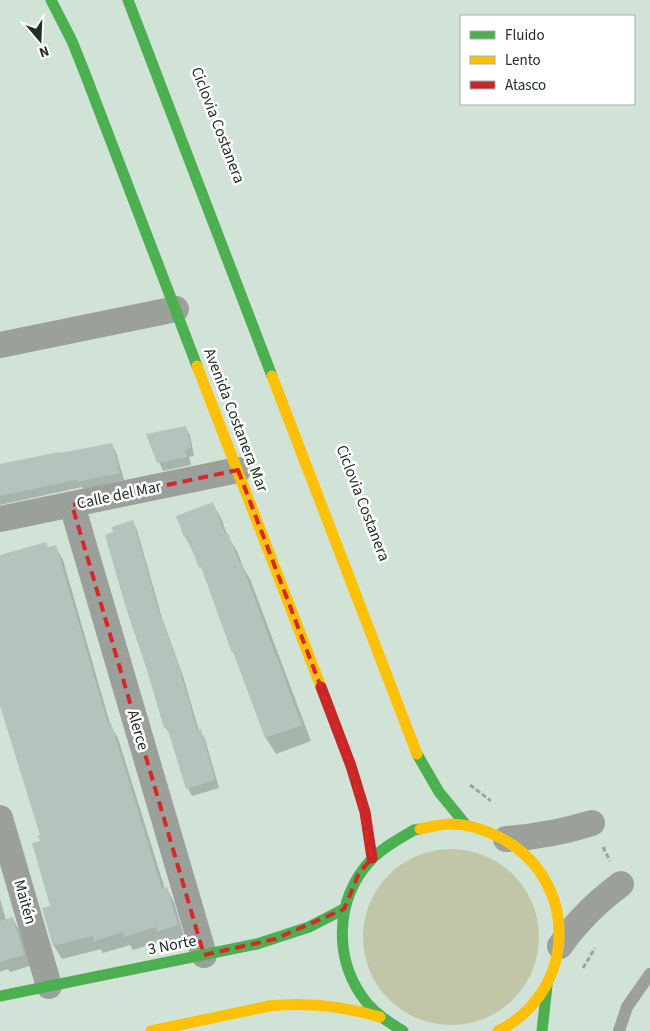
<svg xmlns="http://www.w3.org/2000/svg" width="650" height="1031" viewBox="0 0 650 1031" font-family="'Source Sans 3',sans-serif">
<rect width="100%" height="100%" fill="#d1e2d6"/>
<circle fill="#c2c6a9" cx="451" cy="937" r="88"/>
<g fill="#0003">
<path d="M185,427l5,8 4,21 -5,1 2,8 -28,6 -15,-36z"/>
<path d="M111,444l5,8 8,28 -41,9 -1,-2 -82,18v-39z"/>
<path d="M213,504l9,16 5,15 10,16 7,18 6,10 61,162 -35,13 -10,-16 -60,-161 -21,-41z"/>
<path d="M133,522l4,8 25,88 21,58 16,55h1l5,8 14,49 -27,8 -4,-8 -17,-53 -6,-8z"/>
<path d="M55,546l8,14 48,167 7,11 47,151h2l7,13 11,37 -19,5 -2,-4 -31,10 -3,-5 -27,8 -2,-4 -39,10 -8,-13 -10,-37 8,-2 -10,-71 -42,-135v-145z"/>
<path d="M0,899l6,21 7,-1 6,11 11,36 -20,6 -2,-3 -8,3z"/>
</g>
<g fill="#b4c4bd">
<path d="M186,426l5,22 -6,2 2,7 -30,6 -11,-29z"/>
<path d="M112,443l8,30 -43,9 -1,-2 -76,16v-32l59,-12 1,1z"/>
<path d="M213,502l12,32 3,-1 11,29h2l61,163 -37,13 -32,-86 -1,1 -31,-86 -2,1 -12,-32 -3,1 -8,-21z"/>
<path d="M133,520l25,89 21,58 18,63 4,-1 14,51 -29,9 -19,-62 -3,1 -18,-61 -20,-59 -21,-73 8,-3 -1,-5z"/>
<path d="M46,542l2,5 8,-2 52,179 3,-1 51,166 5,-2 11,38 -21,7 -1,-5 -32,10 -1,-5 -29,9 -1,-5 -40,10 -11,-38 8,-2 -18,-63 8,-2 -2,-5 2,-1 -40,-129v-151z"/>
<path d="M13,917l11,38 -24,7v-41z"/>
</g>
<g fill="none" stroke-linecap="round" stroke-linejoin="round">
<g stroke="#9da59e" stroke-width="3" stroke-dasharray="5 2.5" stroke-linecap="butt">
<path d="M470,785l21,16"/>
<path d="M603,847l7,14"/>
<path d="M583,968l12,-20"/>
</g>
<path stroke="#9ba09a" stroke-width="12" d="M619,1031l8,-24 23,-33"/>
<g stroke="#9ba09a" stroke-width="26">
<path d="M0,345l176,-36"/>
<path d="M72,505l132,450"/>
<path d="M0,519l238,-49"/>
<path d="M0,818l49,168"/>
<path d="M506,839c30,-2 57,-7 86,-16"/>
<path d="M560,946c17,-25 37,-44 61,-62"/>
</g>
<g stroke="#4caf50" stroke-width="11">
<path d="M51,0l21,41 12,30 113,295"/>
<path d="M128,0l144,376"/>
<path d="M417,754l22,38 27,33"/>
<path d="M0,996l257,-52 52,-17 35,-18"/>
<path d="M403,1031c-13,-8 -26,-16 -36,-28 -34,-42 -33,-103 4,-143 12,-13 28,-21 43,-30l6,-1"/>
<path d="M542,1031l5,-45"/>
</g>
<g stroke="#ffc107" stroke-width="11">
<path d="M197,366l124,321"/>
<path d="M272,376l145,378"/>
<path d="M420,829c10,-2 21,-5 30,-5 18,0 36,6 51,14 79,42 77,153 -3,193"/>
<path d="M151,1031l118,-25c38,-4 74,0 111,11"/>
</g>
<path stroke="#c62828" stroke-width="11" d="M321,687l30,79 14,46 7,46"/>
</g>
<path fill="none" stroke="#d62828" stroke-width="4" stroke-dasharray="10 6" stroke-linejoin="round" d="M238,470l113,296 21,92 -13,15 -15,36 -69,30 -71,16 -132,-450z"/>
<g text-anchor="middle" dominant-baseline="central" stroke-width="5" stroke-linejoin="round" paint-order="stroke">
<g font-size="16" fill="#222f26" stroke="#fff">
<text transform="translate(218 125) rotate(69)">Ciclovia Costanera</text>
<text transform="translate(236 420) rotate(69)">Avenida Costanera Mar</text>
<text transform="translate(119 495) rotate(-12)">Calle del Mar</text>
<text transform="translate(363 503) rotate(69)">Ciclovia Costanera</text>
<text transform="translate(138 730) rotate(74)">Alerce</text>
<text transform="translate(25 902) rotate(74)">Maitén</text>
<text transform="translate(172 945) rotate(-11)">3 Norte</text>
</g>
</g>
<rect x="460" y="15" width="175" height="90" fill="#ffffff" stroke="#a7aca8"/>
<rect x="470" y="31" width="25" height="8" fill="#4caf50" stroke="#a7aca8"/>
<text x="505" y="40" font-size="15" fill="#222f26">Fluido</text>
<rect x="470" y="56" width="25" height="8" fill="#ffc107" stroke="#a7aca8"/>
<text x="505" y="65" font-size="15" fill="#222f26">Lento</text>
<rect x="470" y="81" width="25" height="8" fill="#c62828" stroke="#a7aca8"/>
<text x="505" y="90" font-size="15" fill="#222f26">Atasco</text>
<g transform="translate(40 40) rotate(161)" stroke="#ffffff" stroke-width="4" paint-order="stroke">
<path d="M0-4L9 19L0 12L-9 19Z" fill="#222f26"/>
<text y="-8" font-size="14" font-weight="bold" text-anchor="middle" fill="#222f26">N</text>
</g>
</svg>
